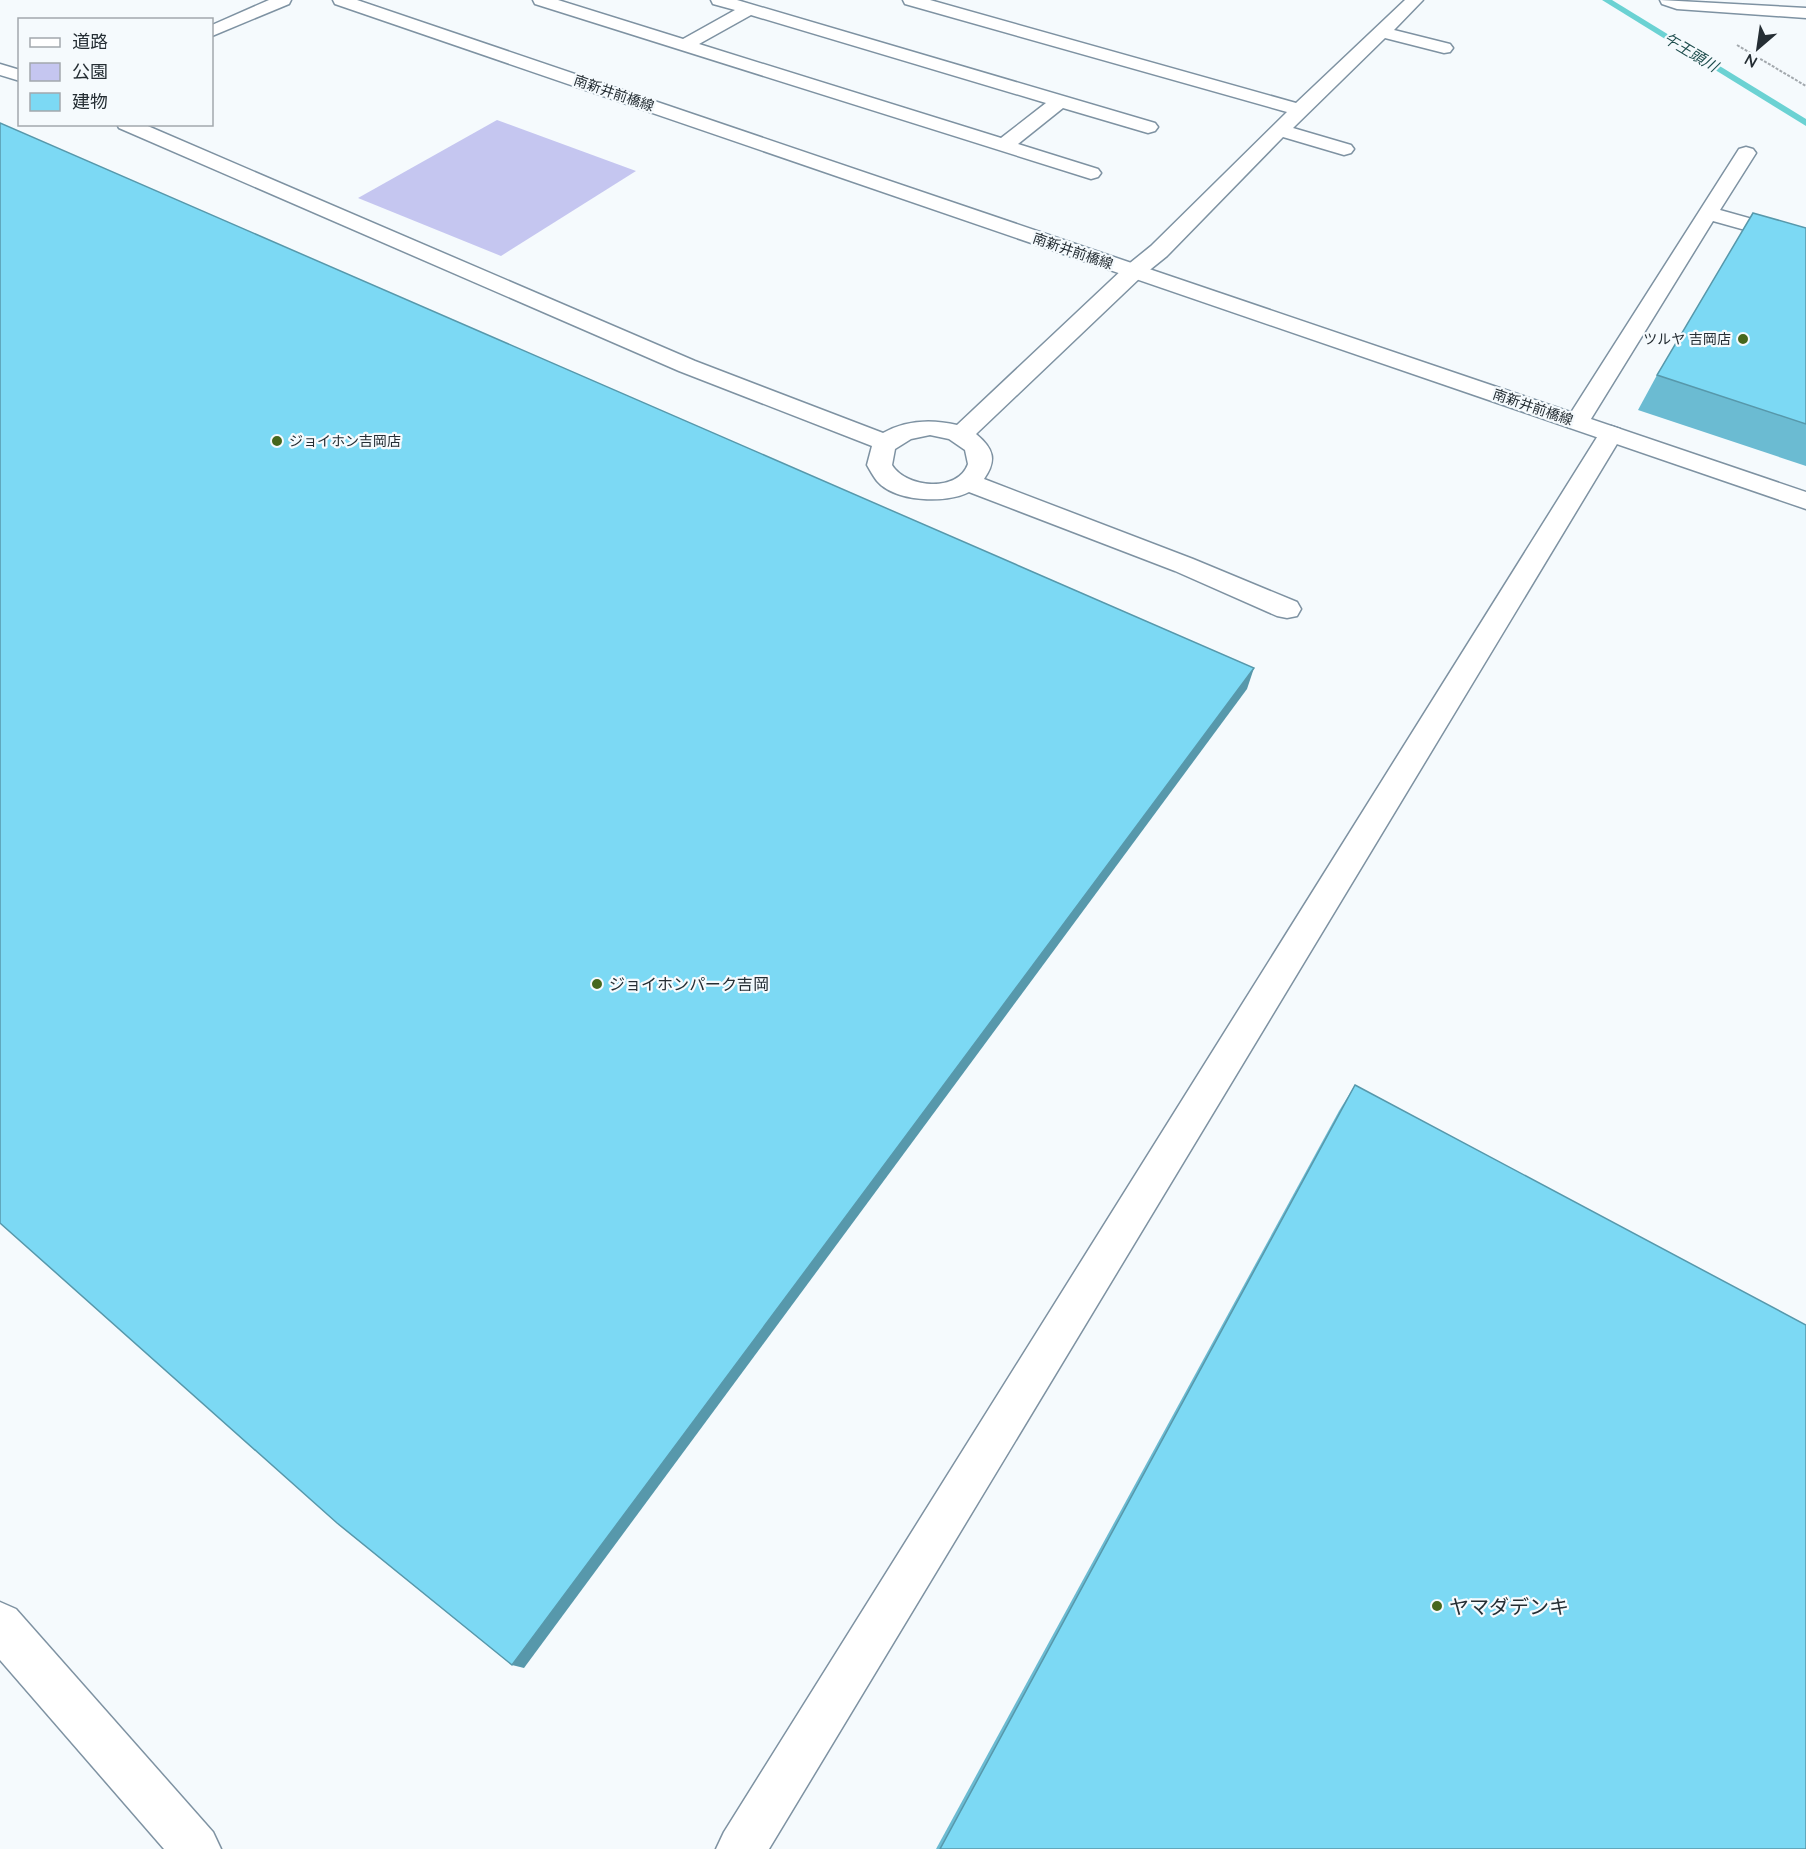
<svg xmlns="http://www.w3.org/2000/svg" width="1806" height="1849" viewBox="0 0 1806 1849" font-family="Quicksand,'Noto Sans JP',sans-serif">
<rect width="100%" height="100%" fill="#f5fafd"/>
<path fill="#c5c6f0" d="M497,120l139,51 -135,85 -143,-58z"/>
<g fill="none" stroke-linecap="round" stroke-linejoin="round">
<path fill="#6bd2d3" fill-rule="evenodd" d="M1602,0h10l194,119v7z"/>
<g stroke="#7e92a2" stroke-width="3">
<g id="minor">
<path d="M269,0h22l-2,4 -77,32v-11z"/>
<path d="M533,0h25l125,39 52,-29 -22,-6 -2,-4h26l418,123 3,4 -3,4 -7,2 -85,-25 -45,36 80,25 3,4 -3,4 -7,2 -556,-175zM751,15l295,88 -45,35 -302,-94z"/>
<path d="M903,0h27l366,103 109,-103h18l-29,30 56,14 3,4 -3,4 -6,1 -59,-15 -92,90 58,17 3,4 -3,4 -7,2 -61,-18 -116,119 -26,21 -165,157c18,15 21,26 8,45l209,80 104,43 4,7 -4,7 -10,2 -10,-2 -102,-45 -206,-79c-23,12 -74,10 -92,-11 -4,-5 -7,-11 -10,-16l5,-19 -193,-75 -560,-243 -2,-4h26l552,237 188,72c23,-13 49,-14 74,-8l168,-158 26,-21 136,-134 -382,-108zM930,435l19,4 16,11 3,14c-10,29 -62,24 -76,1l3,-16 16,-10z"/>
<path d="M1660,0l146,8v10l-129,-9 -15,-5z"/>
<path d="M0,64l20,6v11l-20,-6z"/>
<path d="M1746,147l7,2 3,4 -36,57 86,24v13l-93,-26 -127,206 -9,2 -9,-2 -3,-5 174,-273z"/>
<path d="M1611,426l9,3 3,5 -854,1415h-53l8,-17 875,-1398 3,-5z"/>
<path d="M0,1602l16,7 197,223 8,17h-57l-164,-189z"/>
</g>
</g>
<g stroke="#7e92a2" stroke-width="3">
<path id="major" d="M333,0h24l1449,492v17l-1471,-505z"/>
</g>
<path stroke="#a3a9ae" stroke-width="2" stroke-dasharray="3 1.5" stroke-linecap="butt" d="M1737,45l69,41"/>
<use href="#minor" fill="#fff" fill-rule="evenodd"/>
<use href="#major" fill="#fff" fill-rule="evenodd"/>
</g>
<g fill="#6bbbd2">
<path d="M1806,228v238l-168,-56 19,-35z"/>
<path d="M1355,1085l451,764h-870l403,-738z"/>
</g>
<path fill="#5798ab" d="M1254,668l-7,21 -723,979 -12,-3z"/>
<g fill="#7cd9f4" stroke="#5798ab" stroke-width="1.5">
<path d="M0,123l1254,545 -742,997 -175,-142 -337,-300z"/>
<path d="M1753,213l53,15v196l-149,-49z"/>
<path d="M1355,1085l451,240v524h-866z"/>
</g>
<g fill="#46671d" stroke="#f5fafd" stroke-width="2">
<circle cx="1743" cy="339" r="6"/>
<circle cx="277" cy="441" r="6"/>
<circle cx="597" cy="984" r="6"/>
<circle cx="1437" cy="1606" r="6"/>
</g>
<g text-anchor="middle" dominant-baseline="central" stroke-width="4.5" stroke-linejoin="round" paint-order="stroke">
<g font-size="14" fill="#252e34" stroke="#f5fafd">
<text transform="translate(614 93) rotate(19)">南新井前橋線</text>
<text transform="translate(1073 251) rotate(19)">南新井前橋線</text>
<text transform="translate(1533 407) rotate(19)">南新井前橋線</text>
</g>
<g font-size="14" fill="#252e34" stroke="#f5fafd" text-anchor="end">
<text x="1731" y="339">ツルヤ 吉岡店</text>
<text x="289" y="441" text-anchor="start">ジョイホン吉岡店</text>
</g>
<g font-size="15" font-style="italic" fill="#1f4e4e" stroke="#f5fafd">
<text transform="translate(1691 52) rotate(31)">午王頭川</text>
</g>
<g font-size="16" fill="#252e34" stroke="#f5fafd" text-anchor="start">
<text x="609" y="984">ジョイホンパーク吉岡</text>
</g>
<g font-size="20" fill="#252e34" stroke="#f5fafd" text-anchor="start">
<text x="1449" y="1606">ヤマダデンキ</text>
</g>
</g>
<rect x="18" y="18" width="195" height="108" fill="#f5fafd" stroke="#a2a8ad" stroke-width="1.5"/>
<rect x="30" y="38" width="30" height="9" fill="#ffffff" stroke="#a2a8ad" stroke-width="1.5"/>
<text x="72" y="48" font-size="18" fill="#252e34">道路</text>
<rect x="30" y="63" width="30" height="18" fill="#c5c6f0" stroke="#a2a8ad" stroke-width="1.5"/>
<text x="72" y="78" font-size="18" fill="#252e34">公園</text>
<rect x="30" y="93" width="30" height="18" fill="#7cd9f4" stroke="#a2a8ad" stroke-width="1.5"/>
<text x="72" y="108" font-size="18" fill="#252e34">建物</text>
<g transform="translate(1758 48) rotate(209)" stroke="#f5fafd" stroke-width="4.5" paint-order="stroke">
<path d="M0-4.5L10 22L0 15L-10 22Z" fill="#252e34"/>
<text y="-9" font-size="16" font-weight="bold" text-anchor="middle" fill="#252e34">N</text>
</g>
</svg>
